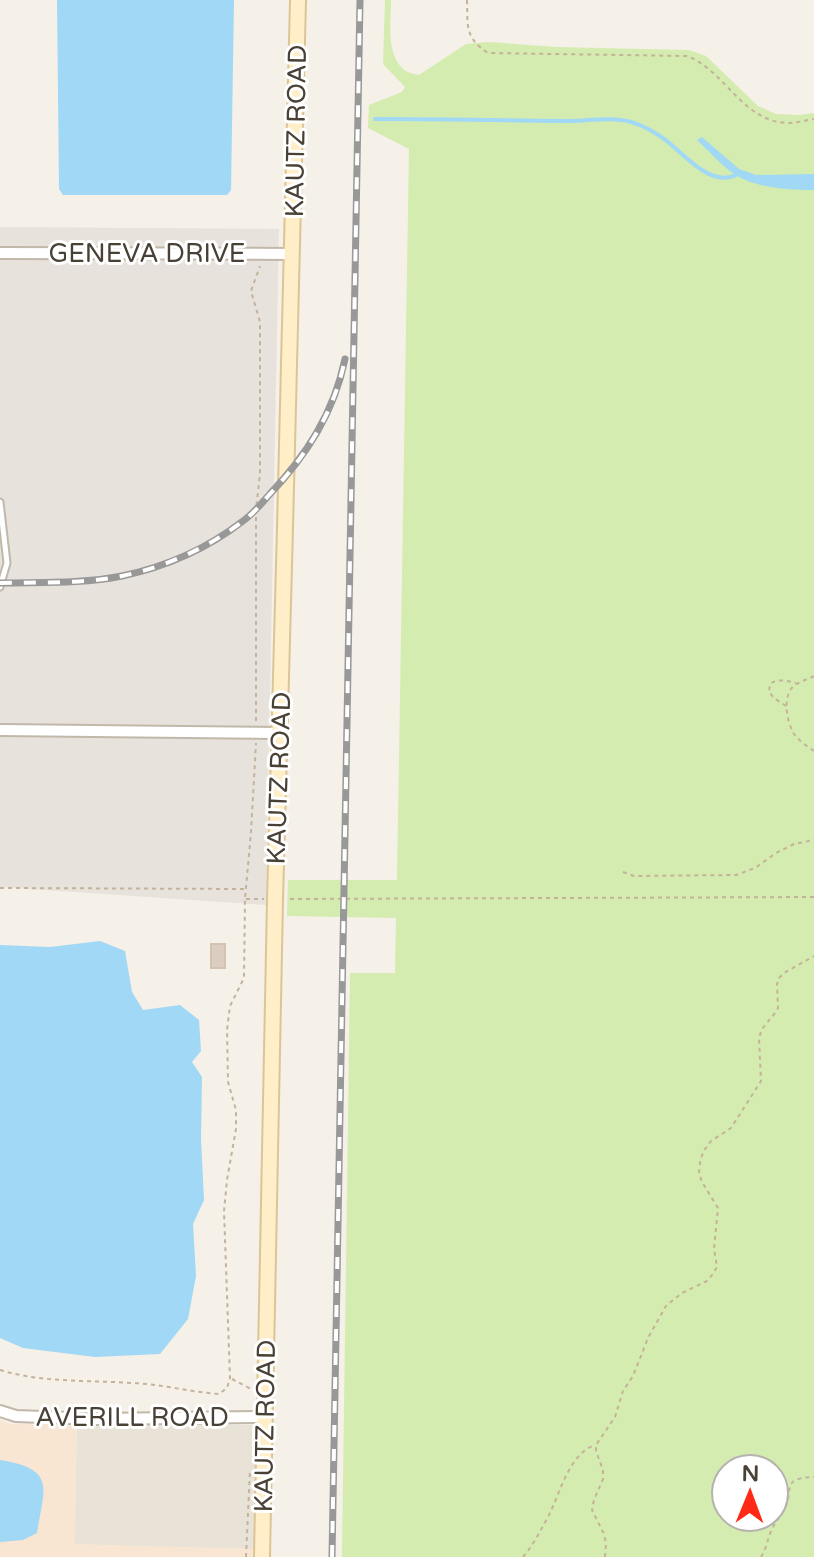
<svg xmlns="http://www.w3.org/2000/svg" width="814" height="1557" viewBox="0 0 814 1557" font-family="'Varela Round',sans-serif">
<rect width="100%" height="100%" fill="#f5f0e8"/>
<path fill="#e9e2d6" d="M77,1425h180l-3,124 -180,-4z"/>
<path fill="#f8e6d3" d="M0,1420l10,4 67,1 -2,119 179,5v8h-254z"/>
<path fill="#e8e2dd" d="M0,227l279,2 -13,676 -266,-18z"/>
<path fill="#d4ecaf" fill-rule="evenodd" d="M385,0h6c0,21 -6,57 15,71 3,2 8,3 13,4l47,-31 22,-2 68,5 133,3 17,6 52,50 18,8 24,1 14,-2v1444h-472l8,-584h45l1,-55 -109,-2 1,-36h109l12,-731 -41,-21 1,-23 33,-13 3,-5 -22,-23zM726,1469h48v48h-48z"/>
<g fill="#a1d8f5">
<path d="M57,0h177l-3,190 -4,5h-164l-4,-6z"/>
<path d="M702,137l37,32 17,6 58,-1v16c-25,0 -59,-2 -80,-16 -13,-9 -25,-23 -37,-34z"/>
<path d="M100,941l25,10 7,41 11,18 37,-5 19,15 2,31 -9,11 10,15 -1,62 3,61 -11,24 3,52 -8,43 -28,35 -65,3 -72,-9 -23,-10v-393l50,2z"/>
<path d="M0,1460c57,9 44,28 37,73l-14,7 -23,2z"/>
</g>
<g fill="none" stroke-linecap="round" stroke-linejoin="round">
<path stroke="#a1d8f5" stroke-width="4" d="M375,119c63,0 127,1 190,2 18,1 38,-4 56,-1 12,1 29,9 39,16 22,14 49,54 78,38"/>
</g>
<rect fill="#dbcec0" stroke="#d3c3b0" stroke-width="2" x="211" y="944" width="14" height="24"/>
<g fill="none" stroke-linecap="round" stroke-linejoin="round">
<g stroke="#c1b8aa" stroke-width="9">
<path id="lane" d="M0,502l7,61 -7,24"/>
</g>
<g stroke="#c1b8aa" stroke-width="14">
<g id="street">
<path d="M0,253l293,1"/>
<path d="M0,730l280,3"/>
<path d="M0,1411l16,5 79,3 170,-2"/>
</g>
</g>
<g stroke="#dbc597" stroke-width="18">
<path id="secondary" d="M262,1557c5,-219 8,-438 13,-657 7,-300 18,-600 23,-900"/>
</g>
<g stroke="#c4b39a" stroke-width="2" stroke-dasharray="4 4" stroke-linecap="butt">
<path d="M467,0c1,26 -3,37 21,53l199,3c39,15 56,67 102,67 8,0 17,-3 25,-4"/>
<path d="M814,676c-7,4 -18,6 -23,13 -8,12 -4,33 3,45 5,7 13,12 20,17"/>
<path d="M786,706l-12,-8 -5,-6 1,-8c8,-6 17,-3 26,-1"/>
<path d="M256,721v-212l4,-35v-152l-9,-31 9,-25"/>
<path d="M623,872l11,4 102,-1 19,-7 21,-15 18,-9 20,-4"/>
<path d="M0,888l246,1"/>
<path d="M246,899h18"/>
<path d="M290,899l524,-2"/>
<path d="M0,1370c43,13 87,10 132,13 29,1 58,9 87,11l8,-6 3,-10 -6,-167 3,-31 9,-51v-19l-8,-28 -1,-52 3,-24 14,-28 1,-79 6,-67 5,-89"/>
<path d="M232,1379l19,10"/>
<path d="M246,1557l4,-87"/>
<path d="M523,1557c11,-13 19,-29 27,-44 10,-21 20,-60 45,-68"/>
<path d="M605,1557l1,-13 -2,-10 -12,-24 2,-10 9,-21v-9l-7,-19v-6l19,-28 8,-26 10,-15 15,-38 18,-32 16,-13 25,-12 6,-7 4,-7 -3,-18 4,-41 -16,-26 -3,-9 1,-10 3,-11 8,-11 20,-13 30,-47 -2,-43 3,-9 13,-16 3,-5 -1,-24 2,-6 5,-5 30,-17"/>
<path d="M761,1557c6,-9 7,-21 12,-30 3,-6 8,-11 11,-17 11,-20 -5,-32 30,-33"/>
</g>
<use href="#lane" stroke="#fff" stroke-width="5"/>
<use href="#street" stroke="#fff" stroke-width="10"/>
<use href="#secondary" stroke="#ffeec8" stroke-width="14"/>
<g stroke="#989898" stroke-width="7">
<g id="rail">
<path d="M0,583c40,-1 82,1 122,-7 43,-9 86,-28 121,-55 10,-7 18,-17 26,-26 37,-39 65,-82 76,-136"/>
<path d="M332,1557l28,-1557"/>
</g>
</g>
<use href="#rail" stroke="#fff" stroke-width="4" stroke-dasharray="12" stroke-linecap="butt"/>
</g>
<g text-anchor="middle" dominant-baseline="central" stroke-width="6" stroke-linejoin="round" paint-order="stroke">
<g font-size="26" fill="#494136" stroke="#fff">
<text transform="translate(296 131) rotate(-89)">KAUTZ ROAD</text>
<text x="147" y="253">GENEVA DRIVE</text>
<text transform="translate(279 778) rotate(-88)">KAUTZ ROAD</text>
<text x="132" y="1417">AVERILL ROAD</text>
<text transform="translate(265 1426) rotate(-89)">KAUTZ ROAD</text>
</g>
</g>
<g transform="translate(750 1493) rotate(1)"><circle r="38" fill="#ffffff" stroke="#b6b3af" stroke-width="2"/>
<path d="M0-6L14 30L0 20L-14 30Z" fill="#ff2a15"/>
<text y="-12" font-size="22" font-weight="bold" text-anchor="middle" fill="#494136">N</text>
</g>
</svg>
